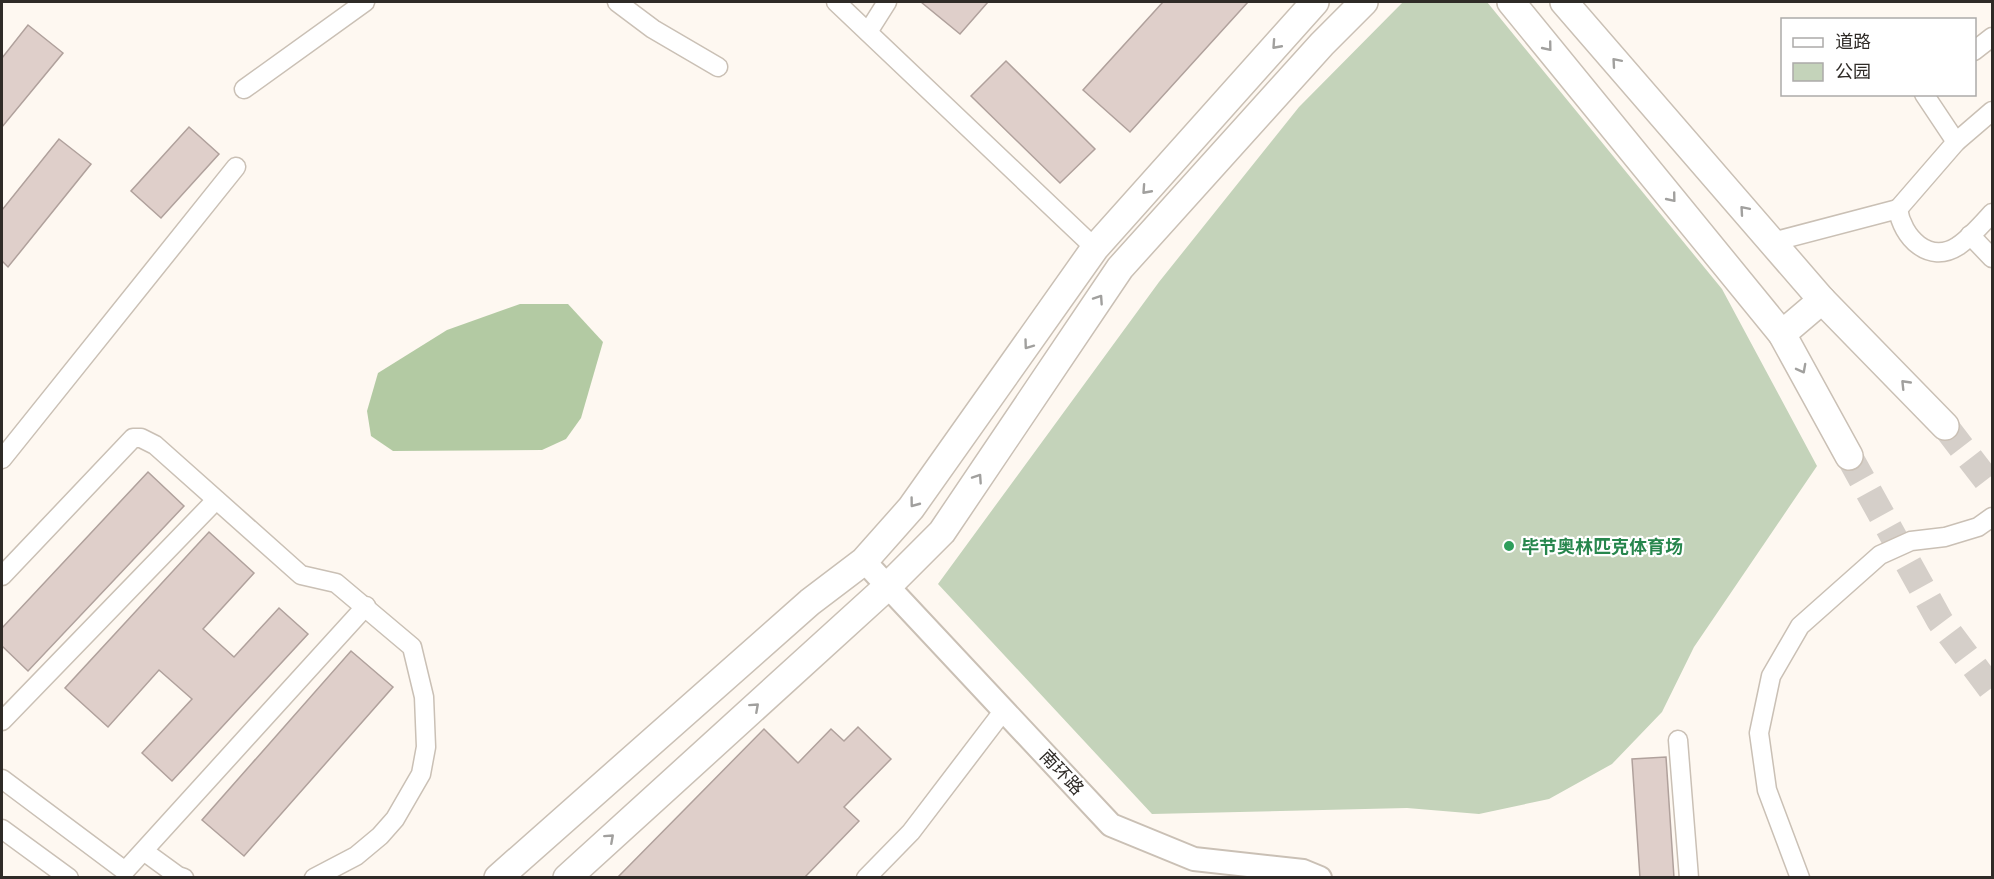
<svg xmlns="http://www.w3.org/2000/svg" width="1994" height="879" viewBox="0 0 1994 879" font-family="'Work Sans','Noto Sans SC',sans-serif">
<rect width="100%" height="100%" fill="#fef8f1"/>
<path fill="#c4d3ba" d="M1403,2h84l235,287 95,177 -123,181 -32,65 -50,52 -63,35 -70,15 -72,-6 -255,6 -214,-230 221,-302 140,-175z"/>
<path fill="#b3caa3" d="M520,304h48l35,38 -22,76 -15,21 -24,11 -149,1 -22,-15 -4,-25 11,-38 69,-43z"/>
<g fill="#dfcfca" stroke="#b0a19c" stroke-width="1.5">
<path d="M921,2h67l-28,32z"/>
<path d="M1163,2h85l-118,130 -47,-42z"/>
<path d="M28,25l35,28 -61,74v-69z"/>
<path d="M1006,61l89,88 -35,34 -89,-87z"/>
<path d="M189,127l30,27 -58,64 -30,-27z"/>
<path d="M59,139l32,25 -83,103 -6,-6v-51z"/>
<path d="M148,472l36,34 -156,165 -26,-25v-18z"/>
<path d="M209,532l45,41 -51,56 31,28 45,-49 29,26 -136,147 -30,-28 50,-54 -33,-29 -51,57 -43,-39z"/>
<path d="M351,651l42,36 -149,169 -42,-36z"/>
<path d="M858,727l33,32 -47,48 15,14 -55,57h-187l147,-149 34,34 33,-34 13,12z"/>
<path d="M1666,757l8,121h-34l-8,-119z"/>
</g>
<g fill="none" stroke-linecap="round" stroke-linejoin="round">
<g stroke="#d5cfc9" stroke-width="27" stroke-dasharray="27 14" stroke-linecap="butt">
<path d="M1945,426l47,61"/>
<path d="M1849,456l91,165 52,69"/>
</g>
<g stroke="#cac0b5" stroke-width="21">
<g id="minor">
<path d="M617,2l36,27 65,38"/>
<path d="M836,2l259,246"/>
<path d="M868,32l19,-30"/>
<path d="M1974,51l18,-14"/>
<path d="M244,89l121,-87"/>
<path d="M1924,94l32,48"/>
<path d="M1898,209l58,-67 36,-31"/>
<path d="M1970,235l22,23"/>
<path d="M1772,242l126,-33c4,28 31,56 60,37 13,-9 24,-22 34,-33"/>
<path d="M2,459l234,-292"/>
<path d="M2,576l131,-138h8l14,7 146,130 35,8 76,64 12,50 2,50 -5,27 -26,45 -15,17 -24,20 -42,22"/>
<path d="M2,721l214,-221"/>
<path d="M1678,740l11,138"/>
<path d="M2,779l123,92 241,-265"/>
<path d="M2,829l67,49"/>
<path d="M145,852l33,24 6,2"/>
<path d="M866,878l45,-46 93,-122"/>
<path d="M1800,878l-33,-88 -8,-57 12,-57 29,-50 80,-71 31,-14 34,-4 33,-10 14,-10"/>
</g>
</g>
<g stroke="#cac0b5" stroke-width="26">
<path id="major" d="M864,561l247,264 83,34 109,12 17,7"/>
</g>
<g stroke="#cac0b5" stroke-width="30">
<g id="highway">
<path d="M1511,2l271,332 67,122"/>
<path d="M1564,2l258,298 123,126"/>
<path d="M1782,334l40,-34"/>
<path d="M498,878l312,-276 54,-41 47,-53 184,-260 220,-246"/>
<path d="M567,878l321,-292 54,-54 178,-264 202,-224 42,-42"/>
</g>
</g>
<use href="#minor" stroke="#fff" stroke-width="18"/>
<use href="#major" stroke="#fff" stroke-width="22"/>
<use href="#highway" stroke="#fff" stroke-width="27"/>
</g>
<defs><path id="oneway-chevron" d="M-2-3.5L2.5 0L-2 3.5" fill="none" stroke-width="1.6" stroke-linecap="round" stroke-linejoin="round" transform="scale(1.5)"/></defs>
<g stroke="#a1a09e">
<use href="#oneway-chevron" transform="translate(1276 45) rotate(132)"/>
<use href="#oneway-chevron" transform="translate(1548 47) rotate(51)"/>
<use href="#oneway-chevron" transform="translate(1616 62) rotate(-131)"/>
<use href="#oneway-chevron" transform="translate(1146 190) rotate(132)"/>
<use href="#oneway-chevron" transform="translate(1672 198) rotate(51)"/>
<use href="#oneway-chevron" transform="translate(1744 210) rotate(-131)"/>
<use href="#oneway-chevron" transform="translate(1099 299) rotate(-56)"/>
<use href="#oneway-chevron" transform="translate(1028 345) rotate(126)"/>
<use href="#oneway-chevron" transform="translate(1802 369) rotate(62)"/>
<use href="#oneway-chevron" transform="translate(1905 384) rotate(-134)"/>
<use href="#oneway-chevron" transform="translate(978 478) rotate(-56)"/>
<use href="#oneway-chevron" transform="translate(914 503) rotate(127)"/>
<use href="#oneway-chevron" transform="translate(755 707) rotate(-42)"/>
<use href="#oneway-chevron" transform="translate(610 838) rotate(-42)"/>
</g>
<circle fill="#2e9e5b" stroke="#fff" stroke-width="2" cx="1509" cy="546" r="6"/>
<g text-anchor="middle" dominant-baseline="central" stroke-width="4.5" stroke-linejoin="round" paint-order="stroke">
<g font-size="18" font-weight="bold" fill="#27864d" stroke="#fff" text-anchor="start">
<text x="1521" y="546">毕节奥林匹克体育场</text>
</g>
<g font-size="18" fill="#2f2b27" stroke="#fff">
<text transform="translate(1062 772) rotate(47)">南环路</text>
</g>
</g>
<rect width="1994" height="879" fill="none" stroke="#2f2b27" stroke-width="6"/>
<rect x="1781" y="18" width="195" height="78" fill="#ffffff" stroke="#acaaa9" stroke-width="1.5"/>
<rect x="1793" y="38" width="30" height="9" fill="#ffffff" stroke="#acaaa9" stroke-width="1.5"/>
<text x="1835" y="48" font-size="18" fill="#2f2b27">道路</text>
<rect x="1793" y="63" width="30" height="18" fill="#c4d3ba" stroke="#acaaa9" stroke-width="1.5"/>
<text x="1835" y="78" font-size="18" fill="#2f2b27">公园</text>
</svg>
